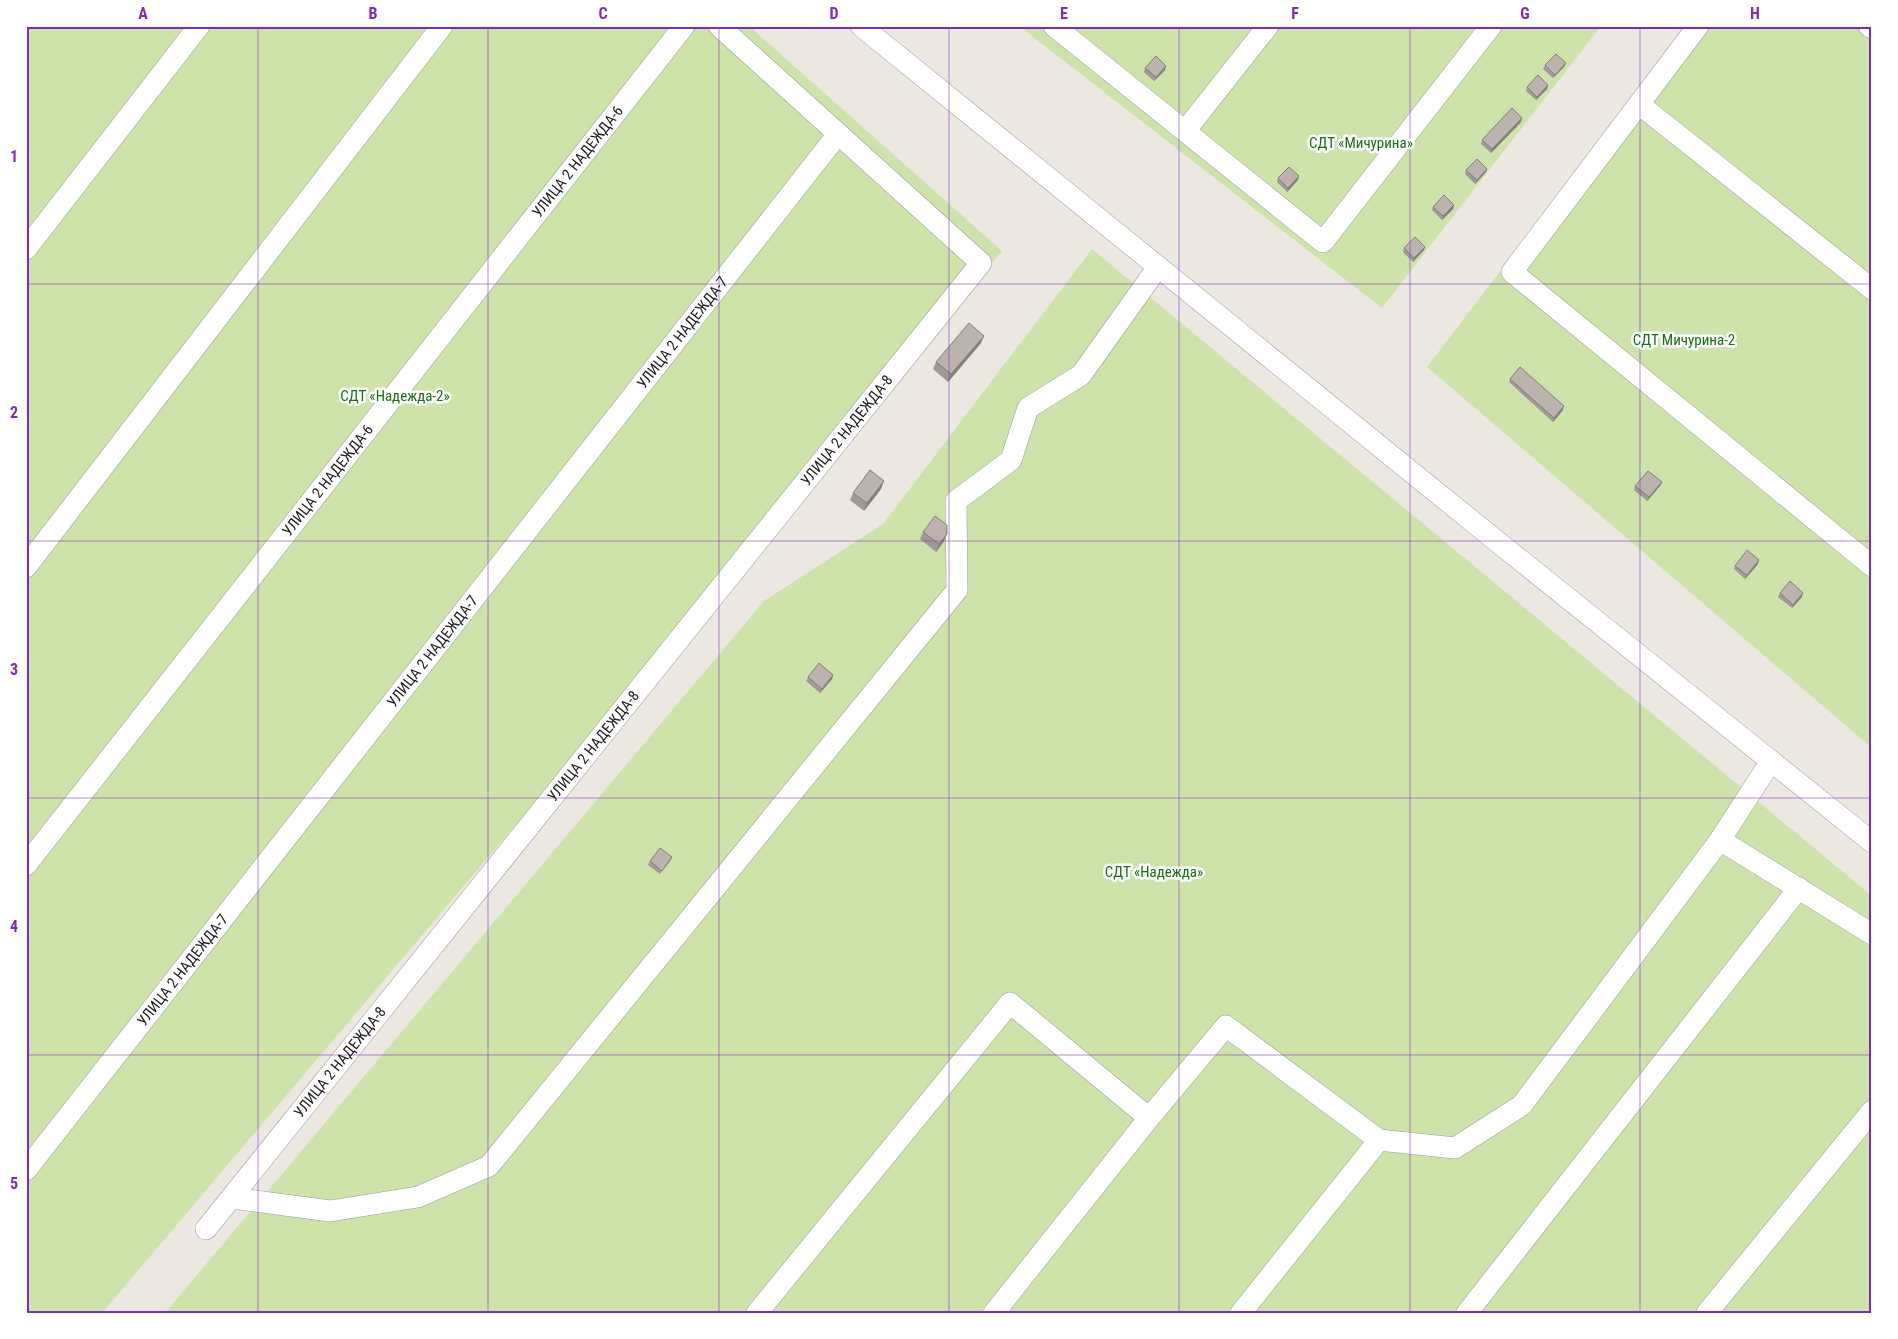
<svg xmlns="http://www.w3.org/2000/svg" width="1898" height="1339" viewBox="0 0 1898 1339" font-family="'Roboto Condensed',sans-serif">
<rect width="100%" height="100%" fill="#ece7e1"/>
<g fill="#cde3aa">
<path d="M26,26h723l253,225 -900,1062h-76z"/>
<path d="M1019,26h582l-219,282z"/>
<path d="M1688,26h184v722l-445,-381z"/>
<path d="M1092,249l780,647v417h-1707l599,-712 119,-77z"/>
</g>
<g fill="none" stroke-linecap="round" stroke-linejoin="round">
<g stroke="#9c9c9c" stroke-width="22">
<g id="minor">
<path d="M861,26l638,517 373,299"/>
<path d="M1054,26l269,216 168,-216"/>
<path d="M1698,26l-186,246 360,294"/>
<path d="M1869,26l3,2"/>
<path d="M1639,104l233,185"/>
<path d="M1185,131l83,-105"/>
<path d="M26,249l173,-223"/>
<path d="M26,567l416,-541"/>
<path d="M1720,840l152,94"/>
<path id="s1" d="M26,865l658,-839"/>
<path id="s2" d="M26,1170l812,-1036"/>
<path d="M232,1198l98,13 88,-14 71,-31 468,-576 -1,-89 55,-41 17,-52 53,-33 77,-108"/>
<path id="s3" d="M206,1229l775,-966 -262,-237"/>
<path d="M757,1313l253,-310 139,115 77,-92 153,114 76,8 67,-43 198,-265 51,-79"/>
<path d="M994,1313l155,-195"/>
<path d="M1241,1313l138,-173"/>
<path d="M1467,1313l332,-425"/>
<path d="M1707,1313l165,-202"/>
</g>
</g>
<use href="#minor" stroke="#fff" stroke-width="21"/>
</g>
<g fill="#a29996">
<path d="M1566,63l-2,4 -11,11 -10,-9 2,-4z"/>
<path d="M1145,68l20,2 -11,11 -10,-9z"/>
<path d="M1548,85l-1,4 -11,11 -10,-9 1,-4z"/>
<path d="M1521,122l-30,31 -10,-9 1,-4z"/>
<path d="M1487,169l-1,3 -11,12 -10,-10 1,-4z"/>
<path d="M1278,178l20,2 -11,12 -10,-10z"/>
<path d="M1454,205l-1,4 -11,11 -10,-10 1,-3z"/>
<path d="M1425,247l-1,3 -11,12 -10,-10 1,-4z"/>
<path d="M981,343l-33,39 -15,-13 3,-7z"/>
<path d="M1510,379l53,31 -10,12 -44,-40z"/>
<path d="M1662,482l-2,4 -13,15 -13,-11 1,-4z"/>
<path d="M881,489l-17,22 -14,-11 3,-7z"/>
<path d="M923,532l21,9 -8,11 -16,-13z"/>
<path d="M1758,564l-13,15 -11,-10 1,-3z"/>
<path d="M1780,593l22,4 -10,11 -14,-11z"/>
<path d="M833,675l-1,4 -12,14 -14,-12 2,-4z"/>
<path d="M672,857l-1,3 -11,14 -12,-9 2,-4z"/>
</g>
<g fill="#847d7a">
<path d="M1566,63l-2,4 -11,11 2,-3z"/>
<path d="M1166,66l-1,4 -11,11 2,-4z"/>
<path d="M1548,85l-1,4 -11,11 1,-3z"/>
<path d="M1522,118l-1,4 -30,31 1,-4z"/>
<path d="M1487,169l-1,3 -11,12 2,-4z"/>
<path d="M1299,176l-1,4 -11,12 1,-4z"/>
<path d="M1454,205l-1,4 -11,11 1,-4z"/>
<path d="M1425,247l-1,3 -11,12 1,-4z"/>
<path d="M984,336l-3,7 -33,39 3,-8z"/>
<path d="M1564,406l-1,4 -10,12 1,-4z"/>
<path d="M884,481l-3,8 -17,22 3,-8z"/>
<path d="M1662,482l-2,4 -13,15 2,-4z"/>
<path d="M947,534l-3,7 -8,11 3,-8z"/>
<path d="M1759,560l-1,4 -13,15 2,-4z"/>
<path d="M1803,593l-1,4 -10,11 1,-3z"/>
<path d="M833,675l-1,4 -12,14 2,-4z"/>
</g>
<g fill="#bcb2ae" stroke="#847d7a">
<path d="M1556,54l10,9 -11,12 -10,-10z"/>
<path d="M1156,56l10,10 -10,11 -11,-9z"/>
<path d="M1538,75l10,10 -11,12 -10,-10z"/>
<path d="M1512,108l10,10 -30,31 -10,-9z"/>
<path d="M1477,159l10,10 -10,11 -11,-10z"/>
<path d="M1289,167l10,9 -11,12 -10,-10z"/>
<path d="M1444,195l10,10 -11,11 -10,-9z"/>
<path d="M1415,237l10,10 -11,11 -10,-10z"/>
<path d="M969,323l15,13 -33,38 -15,-12z"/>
<path d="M1520,367l44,39 -10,12 -44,-39z"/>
<path d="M870,470l14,11 -17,22 -14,-10z"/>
<path d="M1648,471l14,11 -13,15 -14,-11z"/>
<path d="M935,516l12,9v9l-8,10 -16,-12z"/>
<path d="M1747,550l12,10 -12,15 -12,-9z"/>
<path d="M1790,581l13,12 -10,12 -13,-12z"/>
<path d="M819,663l14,12 -11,14 -14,-12z"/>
<path d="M660,848l12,9 -10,14 -12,-10z"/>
</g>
<path fill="none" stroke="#7b2cbf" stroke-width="1" stroke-opacity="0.55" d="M258,26v1287M488,26v1287M719,26v1287M949,26v1287M1179,26v1287M1410,26v1287M1640,26v1287M26,284h1846M26,541h1846M26,798h1846M26,1055h1846"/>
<g text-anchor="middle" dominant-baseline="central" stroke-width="5" stroke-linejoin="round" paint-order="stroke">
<g font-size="15" fill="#166f13" stroke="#fff">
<text x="1361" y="143">СДТ «Мичурина»</text>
<text x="1684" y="340">СДТ Мичурина-2</text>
<text x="395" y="396">СДТ «Надежда-2»</text>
<text x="1154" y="872">СДТ «Надежда»</text>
</g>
<g font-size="15" fill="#1b1b1b" stroke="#fff">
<text stroke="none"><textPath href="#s1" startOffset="894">УЛИЦА 2 НАДЕЖДА-6</textPath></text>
<text stroke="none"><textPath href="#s2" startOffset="1064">УЛИЦА 2 НАДЕЖДА-7</textPath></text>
<text stroke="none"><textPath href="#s3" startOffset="1024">УЛИЦА 2 НАДЕЖДА-8</textPath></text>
<text stroke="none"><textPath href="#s1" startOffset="489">УЛИЦА 2 НАДЕЖДА-6</textPath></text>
<text stroke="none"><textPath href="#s2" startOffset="659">УЛИЦА 2 НАДЕЖДА-7</textPath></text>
<text stroke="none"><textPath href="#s3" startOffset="619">УЛИЦА 2 НАДЕЖДА-8</textPath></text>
<text stroke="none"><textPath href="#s2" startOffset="254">УЛИЦА 2 НАДЕЖДА-7</textPath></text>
<text stroke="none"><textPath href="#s3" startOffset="214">УЛИЦА 2 НАДЕЖДА-8</textPath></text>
</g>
</g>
<rect width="1898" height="1339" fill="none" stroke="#ffffff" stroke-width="55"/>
<rect x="28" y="28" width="1842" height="1284" fill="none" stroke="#7b2cbf" stroke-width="2"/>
<g font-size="16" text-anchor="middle" font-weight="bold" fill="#7b2cbf">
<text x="143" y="19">A</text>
<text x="373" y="19">B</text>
<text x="603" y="19">C</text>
<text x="834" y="19">D</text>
<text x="1064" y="19">E</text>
<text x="1295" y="19">F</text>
<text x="1525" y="19">G</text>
<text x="1755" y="19">H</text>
<text x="14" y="162">1</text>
<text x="14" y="418">2</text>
<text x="14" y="675">3</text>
<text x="14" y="932">4</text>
<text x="14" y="1189">5</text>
</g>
</svg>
